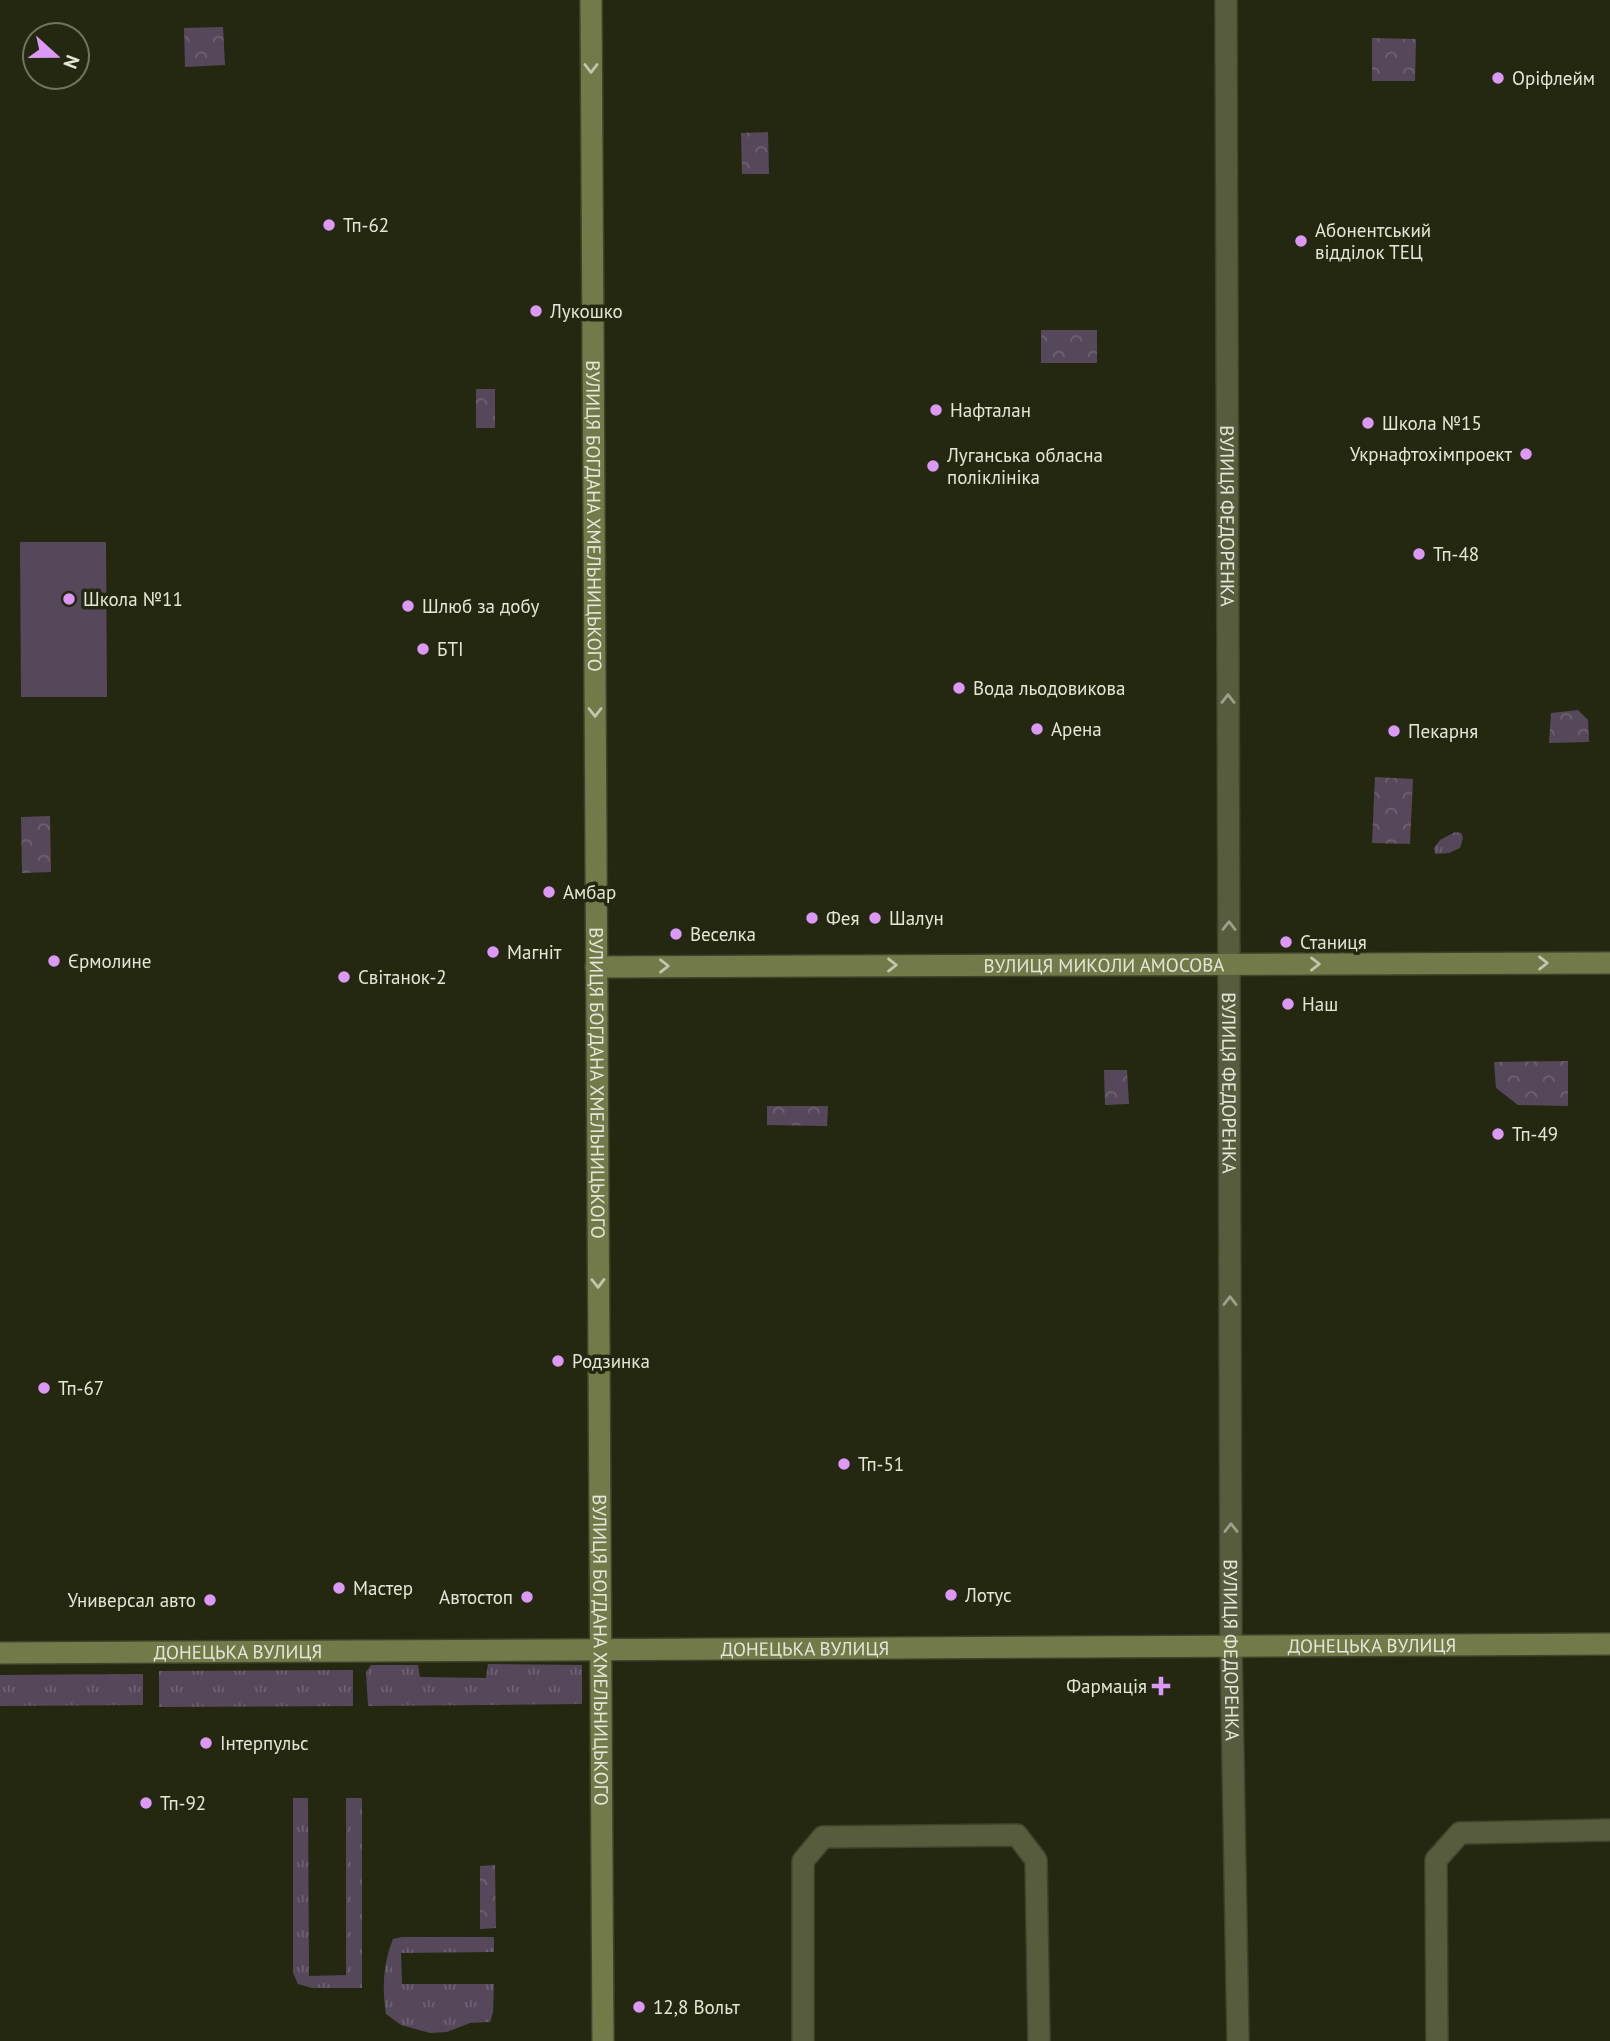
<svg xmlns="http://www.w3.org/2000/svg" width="1610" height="2041" viewBox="0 0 1610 2041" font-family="'PT Sans',sans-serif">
<defs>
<pattern id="grass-tufts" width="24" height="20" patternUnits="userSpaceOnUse" patternTransform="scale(1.75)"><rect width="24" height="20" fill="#56485b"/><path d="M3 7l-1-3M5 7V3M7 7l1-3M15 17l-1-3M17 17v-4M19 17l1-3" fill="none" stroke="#6e6272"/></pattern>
<pattern id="forest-crowns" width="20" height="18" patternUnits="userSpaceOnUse" patternTransform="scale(1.75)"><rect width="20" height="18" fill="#56485b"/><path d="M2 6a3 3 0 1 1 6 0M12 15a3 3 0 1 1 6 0" fill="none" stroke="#6e6272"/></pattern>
</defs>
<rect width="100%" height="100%" fill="#252810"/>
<g fill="url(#grass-tufts)">
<path d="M1455,832l6,1 2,5 -3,10 -11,5 -14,1 -1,-6 6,-8z"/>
<path d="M488,1664l94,1v39l-214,2 -2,-34 5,-7h47l2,12 66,1z"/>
<path d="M353,1670v36l-194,1v-36z"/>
<path d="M143,1674v31l-143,1v-31z"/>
<path d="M293,1798h15l1,178 37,-1v-177h16v190h-50l-14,-4 -5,-11z"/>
<path d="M402,1937h92v15l-93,1 1,31h92l-1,28 -3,10 -20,1 -23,9 -17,1 -29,-8 -15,-11c-4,-26 -3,-50 7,-75z"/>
</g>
<g fill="url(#forest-crowns)">
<path d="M223,27l2,38 -40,2 -1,-39z"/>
<path d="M1372,38l44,1 -1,42h-43z"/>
<path d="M768,132l1,42h-27l-1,-41z"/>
<rect x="1041" y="330" width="56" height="33"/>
<rect x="476" y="389" width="19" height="39"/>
<path d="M1578,710l10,10 1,22 -40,1 2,-30z"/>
<path d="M1375,777l38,2 -3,65 -38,-1z"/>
<path d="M50,816l1,56 -29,1 -1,-56z"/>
<path d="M1568,1061v45l-50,-1 -22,-17 -2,-26z"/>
<path d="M1104,1070h23l2,34 -24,1z"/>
<path d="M767,1106h61l-1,20 -60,-1z"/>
<path d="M495,1865l1,63 -16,1v-63z"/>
</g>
<path fill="#56485b" d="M20,542h86l1,155h-86z"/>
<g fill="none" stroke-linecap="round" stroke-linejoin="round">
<g stroke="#40432c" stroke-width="24">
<g id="street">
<path id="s1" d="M1226,0l5,1646 7,395"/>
<path d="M803,2041v-180l20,-24 194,-2 19,25 3,181"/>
<path d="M1437,2041l-1,-181 24,-27 150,-3"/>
</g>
</g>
<g stroke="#40432c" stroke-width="24">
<g id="secondary">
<path id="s2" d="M591,0l12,2041"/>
<path id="s3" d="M596,967l1014,-4"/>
<path id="s4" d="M0,1653l1610,-9"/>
</g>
</g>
<use href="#street" stroke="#575c3e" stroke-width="21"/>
<use href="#secondary" stroke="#727a49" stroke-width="21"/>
</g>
<defs><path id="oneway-chevron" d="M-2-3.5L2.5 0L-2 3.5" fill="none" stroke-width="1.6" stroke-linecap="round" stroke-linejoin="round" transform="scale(1.75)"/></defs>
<g stroke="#c2c6ad">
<use href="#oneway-chevron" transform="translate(591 68) rotate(90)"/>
<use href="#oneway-chevron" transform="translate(595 712) rotate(90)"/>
<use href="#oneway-chevron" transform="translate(1543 963)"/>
<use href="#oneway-chevron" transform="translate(1315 964)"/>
<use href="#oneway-chevron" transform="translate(892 965)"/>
<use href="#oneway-chevron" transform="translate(664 966)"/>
<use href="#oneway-chevron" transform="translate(598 1283) rotate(89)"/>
</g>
<g stroke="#9ea28b">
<use href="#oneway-chevron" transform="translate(1228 699) rotate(-90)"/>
<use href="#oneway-chevron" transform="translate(1229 926) rotate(-90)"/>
<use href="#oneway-chevron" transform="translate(1230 1301) rotate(-90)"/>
<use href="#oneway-chevron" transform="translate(1231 1528) rotate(-90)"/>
</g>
<g fill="#db99f5" stroke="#252810" stroke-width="2.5">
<circle cx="1498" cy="78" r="7"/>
<circle cx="329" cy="225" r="7"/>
<circle cx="1301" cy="241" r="7"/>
<circle cx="536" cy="311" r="7"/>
<circle cx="936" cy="410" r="7"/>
<circle cx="1368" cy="423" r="7"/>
<circle cx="1526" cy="454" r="7"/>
<circle cx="933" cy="466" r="7"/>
<circle cx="1419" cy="554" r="7"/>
<circle cx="69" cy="599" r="7"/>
<circle cx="408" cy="606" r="7"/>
<circle cx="423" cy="649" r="7"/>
<circle cx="959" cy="688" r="7"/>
<circle cx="1037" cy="729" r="7"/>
<circle cx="1394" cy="731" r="7"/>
<circle cx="549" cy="892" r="7"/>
<circle cx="812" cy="918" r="7"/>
<circle cx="875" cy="918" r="7"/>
<circle cx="676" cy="934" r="7"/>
<circle cx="1286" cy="942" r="7"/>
<circle cx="493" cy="952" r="7"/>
<circle cx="54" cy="961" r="7"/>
<circle cx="344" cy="977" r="7"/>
<circle cx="1288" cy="1004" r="7"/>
<circle cx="1498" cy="1134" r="7"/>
<circle cx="558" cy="1361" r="7"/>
<circle cx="44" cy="1388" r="7"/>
<circle cx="844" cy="1464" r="7"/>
<circle cx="339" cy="1588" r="7"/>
<circle cx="951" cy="1595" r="7"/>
<circle cx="527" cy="1597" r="7"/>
<circle cx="210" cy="1600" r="7"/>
<path d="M1157.5 1675.5h7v7h7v7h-7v7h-7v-7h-7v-7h7z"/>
<circle cx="206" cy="1743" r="7"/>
<circle cx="146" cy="1803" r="7"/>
<circle cx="639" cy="2007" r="7"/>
</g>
<g text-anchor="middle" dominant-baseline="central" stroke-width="7" stroke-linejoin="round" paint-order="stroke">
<g font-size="19" fill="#e4e7d8" stroke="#252810" text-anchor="start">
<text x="1512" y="78">Оріфлейм</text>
<text x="343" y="225">Тп-62</text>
<text x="1315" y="230">Абонентський<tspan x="1315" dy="22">відділок ТЕЦ</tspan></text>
<text x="550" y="311">Лукошко</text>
<text x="950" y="410">Нафталан</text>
<text x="1382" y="423">Школа №15</text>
<text x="1512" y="454" text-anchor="end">Укрнафтохімпроект</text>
<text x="947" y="455">Луганська обласна<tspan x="947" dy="22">поліклініка</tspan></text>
<text x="1433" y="554">Тп-48</text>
<text x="83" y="599">Школа №11</text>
<text x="422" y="606">Шлюб за добу</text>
<text x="437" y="649">БТІ</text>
<text x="973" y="688">Вода льодовикова</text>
<text x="1051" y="729">Арена</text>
<text x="1408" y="731">Пекарня</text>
<text x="563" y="892">Амбар</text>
<text x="826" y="918">Фея</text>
<text x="889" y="918">Шалун</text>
<text x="690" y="934">Веселка</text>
<text x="1300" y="942">Станиця</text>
<text x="507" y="952">Магніт</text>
<text x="68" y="961">Єрмолине</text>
<text x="358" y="977">Світанок-2</text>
<text x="1302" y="1004">Наш</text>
<text x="1512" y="1134">Тп-49</text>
<text x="572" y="1361">Родзинка</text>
<text x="58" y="1388">Тп-67</text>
<text x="858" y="1464">Тп-51</text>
<text x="353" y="1588">Мастер</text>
<text x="965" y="1595">Лотус</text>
<text x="513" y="1597" text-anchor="end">Автостоп</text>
<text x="196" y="1600" text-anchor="end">Универсал авто</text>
<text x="1147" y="1686" text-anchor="end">Фармація</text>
<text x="220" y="1743">Інтерпульс</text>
<text x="160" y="1803">Тп-92</text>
<text x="653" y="2007">12,8 Вольт</text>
</g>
<g font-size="19" fill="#e4e7d8" stroke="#252810">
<text stroke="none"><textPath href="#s2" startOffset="516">ВУЛИЦЯ БОГДАНА ХМЕЛЬНИЦЬКОГО</textPath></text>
<text stroke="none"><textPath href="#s1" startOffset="516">ВУЛИЦЯ ФЕДОРЕНКА</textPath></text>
<text stroke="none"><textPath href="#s3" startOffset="508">ВУЛИЦЯ МИКОЛИ АМОСОВА</textPath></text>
<text stroke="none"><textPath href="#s2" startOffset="1083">ВУЛИЦЯ БОГДАНА ХМЕЛЬНИЦЬКОГО</textPath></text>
<text stroke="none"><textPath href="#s1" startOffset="1083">ВУЛИЦЯ ФЕДОРЕНКА</textPath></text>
<text stroke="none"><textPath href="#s4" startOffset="1372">ДОНЕЦЬКА ВУЛИЦЯ</textPath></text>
<text stroke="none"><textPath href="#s4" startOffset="805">ДОНЕЦЬКА ВУЛИЦЯ</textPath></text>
<text stroke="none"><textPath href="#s2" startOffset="1650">ВУЛИЦЯ БОГДАНА ХМЕЛЬНИЦЬКОГО</textPath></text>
<text stroke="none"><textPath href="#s1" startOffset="1650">ВУЛИЦЯ ФЕДОРЕНКА</textPath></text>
<text stroke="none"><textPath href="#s4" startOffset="238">ДОНЕЦЬКА ВУЛИЦЯ</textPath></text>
</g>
</g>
<g transform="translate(56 56) rotate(111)"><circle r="33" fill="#252810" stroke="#717460" stroke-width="2"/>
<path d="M0-5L12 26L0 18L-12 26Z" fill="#db99f5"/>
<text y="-10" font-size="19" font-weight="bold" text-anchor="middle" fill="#e4e7d8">N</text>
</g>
</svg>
